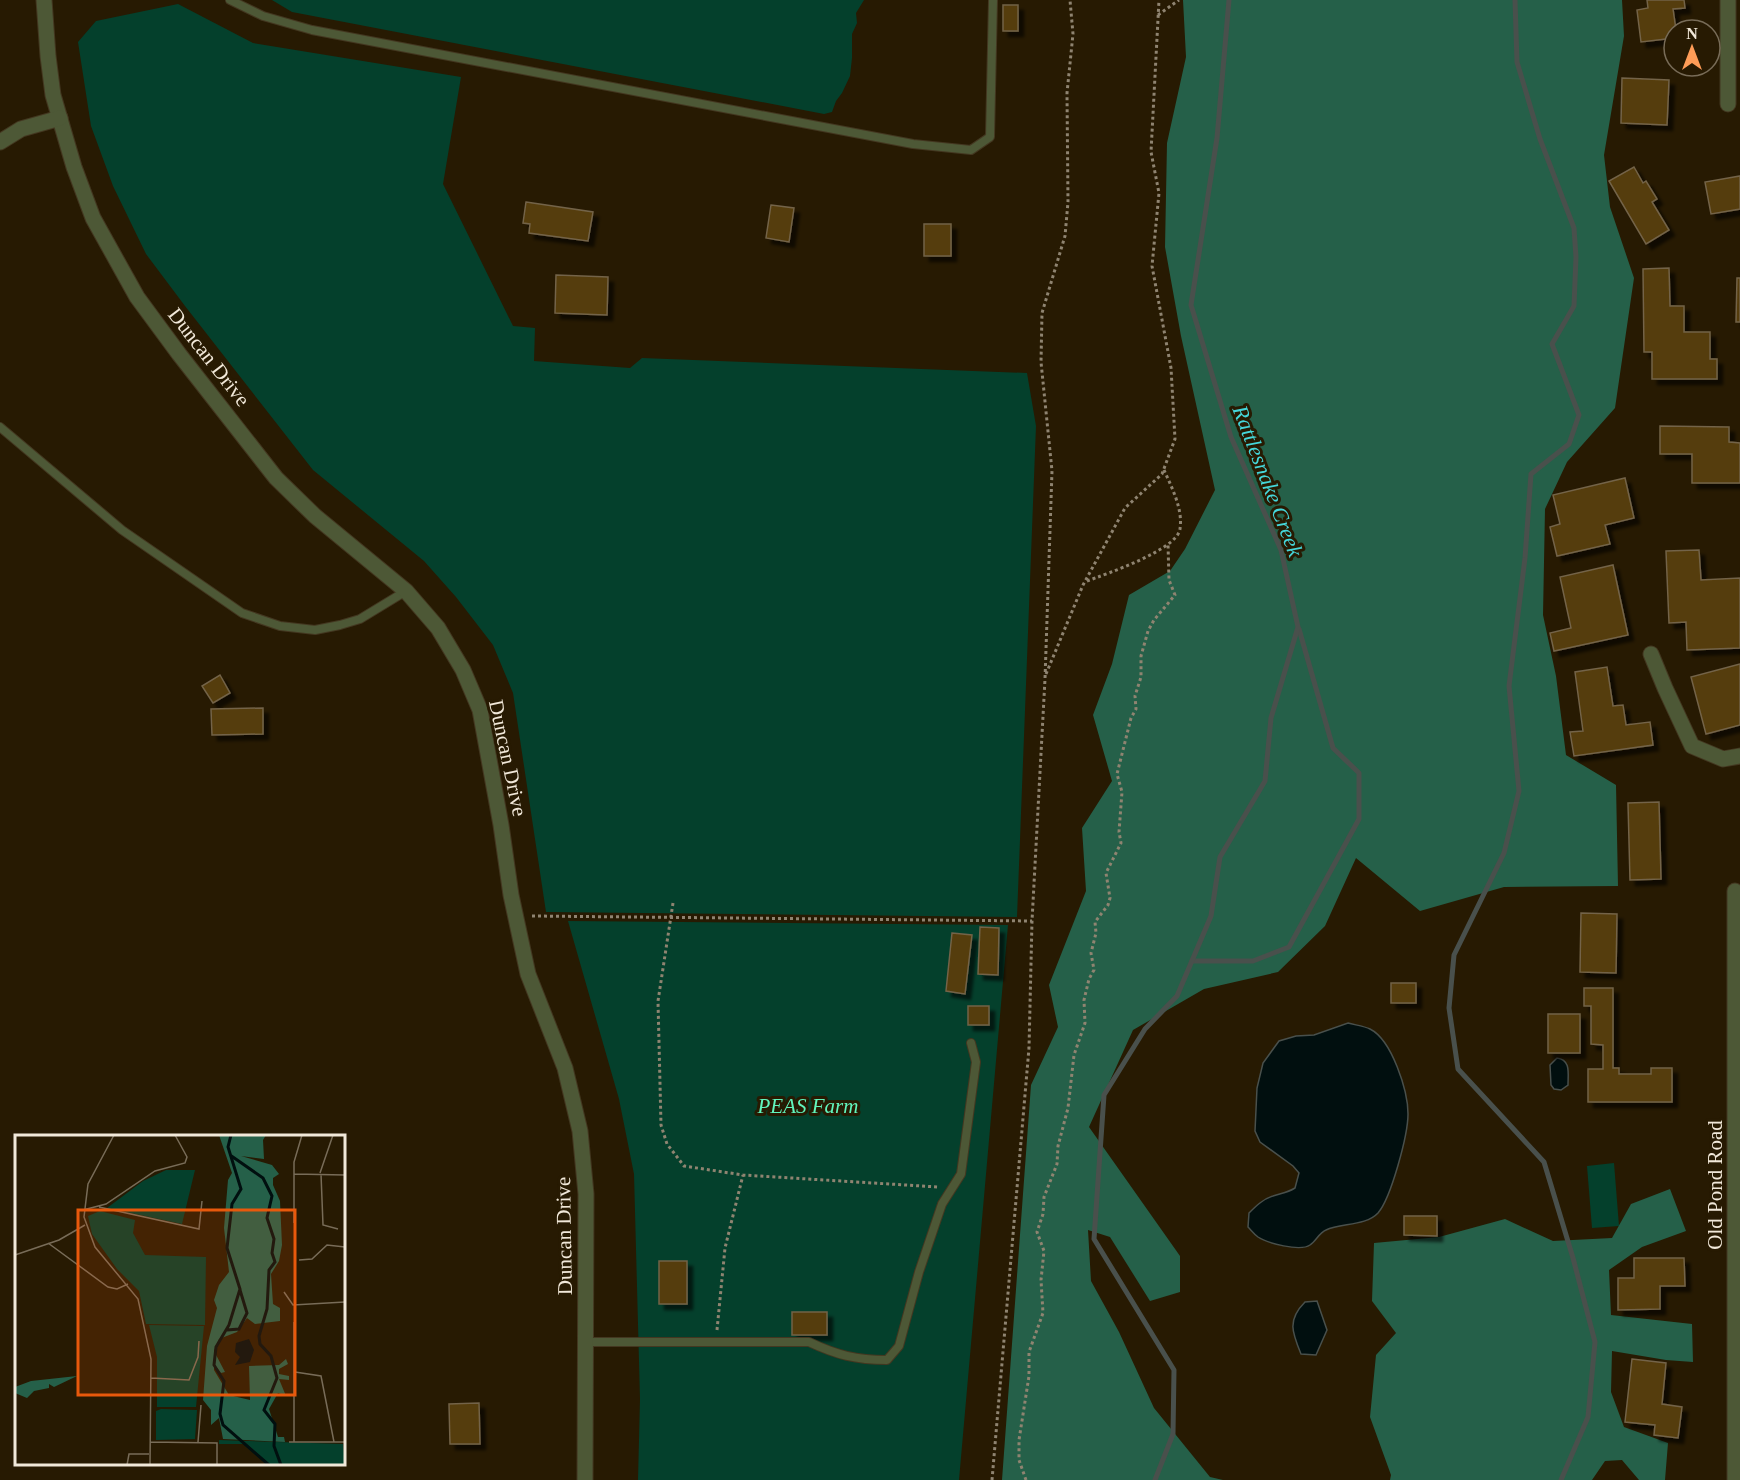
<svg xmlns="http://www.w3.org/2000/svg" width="1740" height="1480" viewBox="0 0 1740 1480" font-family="'Times New Roman',serif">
<defs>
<filter id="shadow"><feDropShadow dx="5.5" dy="5.5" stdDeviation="1.5" flood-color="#0009"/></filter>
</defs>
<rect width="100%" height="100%" fill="#271a02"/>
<g fill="#04402c">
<path d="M272,0h592l-8,13 1,10 -5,11v24l-2,18 -8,17 -6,8 -4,11 -8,2 -532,-102z"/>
<path d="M178,4l75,39 208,34 -18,107 70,142 22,2 -1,33 96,7 12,-10 385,15 9,53 -19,491 -471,-5 -33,-219 -20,-48 -37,-48 -32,-36 -111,-91 -128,-164 -39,-52 -33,-68 -22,-60 -13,-84 18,-21z"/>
<path d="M568,921l440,4 -49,555h-321l2,-81 -6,-225 -15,-75z"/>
<path d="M1614,1163l5,63 -27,2 -5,-62z"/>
</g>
<g fill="#256049">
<path d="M1183,0h439l2,36 -20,119 6,52 24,71 -19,130 -48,54 -22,47 -2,106 13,61 10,79 50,30 2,101 -114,1 -84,24 -64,-53 -31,68 -47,46 -74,17 -71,41 -44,97 91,129v36l-30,9 -40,-64 -22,-7 3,51 28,51 35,76 56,69 13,3h-221l29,-395 27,-58 -9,-42 37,-94 -4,-63 30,-47 -19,-66 19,-51 17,-69 41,-24 15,-22 30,-59 -34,-154 -16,-89 2,-104 19,-86z"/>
<path d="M1670,1189l16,42 -44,16 -33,23 2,45 81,9 1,38 -27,-2 -54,-9 -1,41 13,35 44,16 -3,37h-26l-17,-20 -17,1 -13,19h-202l1,-5 -21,-58 6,-62 20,-22 -24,-32 2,-58 65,-6 66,-18 48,22 59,-3 19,-34z"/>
</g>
<g fill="#010f0f" stroke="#49504c" stroke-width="1.5">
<path d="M1348,1023c7,2 16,3 22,6 22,11 38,62 38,85 0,21 -17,84 -30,99 -12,13 -37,10 -52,17 -7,3 -10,11 -16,15 -10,7 -43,-2 -52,-8 -4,-3 -7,-7 -10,-10l1,-14c7,-7 14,-14 24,-17 9,-3 14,-3 22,-8l4,-15 -6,-7 -33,-24 -5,-11 2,-43 6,-25 16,-22 17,-5 18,-1z"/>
<path d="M1557,1058c14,2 11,15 11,27l-7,5 -7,-1 -3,-4 -1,-20z"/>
<path d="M1317,1301l10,29 -11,25 -15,-1c-9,-22 -14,-34 4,-52z"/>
</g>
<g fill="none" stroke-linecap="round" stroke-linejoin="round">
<g stroke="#49504c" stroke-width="5">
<path d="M1515,0l2,62 23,77 34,89 2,29 -2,49 -22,38 27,71 -10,29 -38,30 -6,84 -16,128 10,105 -15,62 -50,102 -5,53 9,61 86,93 29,96 22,84 -7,75 -27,63"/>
<path d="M1192,961h61l36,-14 70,-128v-46l-26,-25 -34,-119"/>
<path d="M1155,1480l18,-46 1,-64 -80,-131 10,-144 41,-66 32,-33 34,-80 9,-59 45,-76 6,-63 27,-91 -17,-77 -50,-113 -40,-132 26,-167 12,-138"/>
</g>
</g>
<g fill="#553c09" stroke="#736348" stroke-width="1.5" filter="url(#shadow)">
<path d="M1647,0h37l1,8 -12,1 3,21h-2v8l-33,4 -4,-32 11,-2z"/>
<rect x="1003" y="5" width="15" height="26"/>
<path d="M1622,78l47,2 -2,45 -46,-2z"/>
<path d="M1634,167l9,16 3,-2 11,18 -5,3 17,28 -23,14 -37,-63z"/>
<path d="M1740,176v33l-29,5 -6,-32z"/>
<path d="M526,202l67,10 -5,29 -59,-8 1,-9 -7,-1z"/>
<path d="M771,205l23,3 -5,34 -23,-4z"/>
<rect x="924" y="224" width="27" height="32"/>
<path d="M1669,268l1,38h14v26h26v27h7v20h-65v-27h-8l-1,-83z"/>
<path d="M556,275l52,2 -1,38 -52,-2z"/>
<path d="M1737,278h3v44h-4z"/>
<path d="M1660,426l69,1v15l11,1v40h-48v-29h-32z"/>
<path d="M1625,478l9,40 -29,7 5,19 -53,12 -7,-29 10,-3 -7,-29z"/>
<path d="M1699,550l2,30 39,-2v70l-53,2 -1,-28 -17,1 -3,-72z"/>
<path d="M1613,565l15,70 -74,16 -4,-18 21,-5 -11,-51z"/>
<path d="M1740,664v61l-34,9 -15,-57z"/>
<path d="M1607,667l6,39 10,-1 3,20 24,-3 3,23 -79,11 -4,-24 13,-1 -8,-59z"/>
<path d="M220,675l10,18 -17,10 -11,-17z"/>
<path d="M263,708v26l-51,1 -1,-26z"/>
<path d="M1659,802l2,77 -31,1 -2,-77z"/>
<path d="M1581,913l36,1 -1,59 -36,-1z"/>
<path d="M980,927l19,1 -1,47 -20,-1z"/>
<path d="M952,933l20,2 -7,59 -19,-3z"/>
<rect x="1391" y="983" width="25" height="20"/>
<path d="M1584,988h29v80h6v6h32v-6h21v34h-84v-33h15v-24l-12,-1v-38h-7z"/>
<rect x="968" y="1006" width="21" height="19"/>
<rect x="1548" y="1014" width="32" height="39"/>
<path d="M1404,1216h33v20l-33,-1z"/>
<path d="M1634,1258h50l1,28h-25v23l-42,1v-32h16z"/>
<rect x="659" y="1261" width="28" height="43"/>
<rect x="792" y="1312" width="35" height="23"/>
<path d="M1632,1359l34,4 -4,41 20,3 -4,31 -24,-3 1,-10 -30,-3z"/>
<path d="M479,1403l1,41h-30l-1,-40z"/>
</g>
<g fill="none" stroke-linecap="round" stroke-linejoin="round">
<g stroke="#433720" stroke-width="10">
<g id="service">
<path d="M230,0l33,16 49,14 601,114 58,6 19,-13 3,-137"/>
<path d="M0,427l122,103 120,83 38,13 35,4 25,-5 20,-6 46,-28"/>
<path d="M587,1342h222c28,13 47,18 78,18l12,-14 20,-74 23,-68 19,-30 15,-112 -5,-19"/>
</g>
</g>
<g stroke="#433720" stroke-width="17">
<g id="minor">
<path d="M44,0l4,56 5,39 21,72 19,51 44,79 42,57 97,124 39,38 91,75 32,37 25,42 17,40 21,115 10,70 17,79 37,94 15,63 6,63 -1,286"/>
<path d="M1728,104v-104"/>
<path d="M0,142l21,-13 39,-11"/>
<path d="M1651,654l14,34 27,58 31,13 17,-3"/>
<path d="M1735,891v589"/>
</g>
</g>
<g stroke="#8f8471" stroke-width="3" stroke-dasharray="3 3" stroke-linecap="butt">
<path d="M1158,15l21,-15"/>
<path d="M1087,581c19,-7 90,-31 93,-52 3,-20 -8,-41 -16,-59"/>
<path d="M1046,674l37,-89 42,-77 37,-34 13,-35 -4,-71 -19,-102 7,-73 -8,-41 8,-152"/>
<path d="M673,903l-15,98 3,124 6,19 17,22 59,9 195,12"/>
<path d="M532,916l500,5"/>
<path d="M717,1330l8,-82 18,-73"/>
<path d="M992,1480l37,-432 3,-127 13,-242 7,-208 -11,-109 1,-49 23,-77 3,-34 -1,-109 6,-59 -3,-34"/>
<path d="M1026,1480l-7,-20v-20l10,-64v-24l14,-39 -2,-33 3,-29 -7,-19 6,-18 1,-17 13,-33 1,-18 10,-38 6,-53 11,-32 -1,-23 5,-21 5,-9 -3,-17 5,-20 -1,-11 13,-17 2,-7 -4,-25 15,-30 -2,-11 3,-40 -5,-18 14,-56 5,-9 -1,-13 6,-19v-21l7,-25 6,-11 21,-25 -6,-15 -1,-36"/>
</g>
<use href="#service" stroke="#4d5836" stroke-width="8"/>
<use href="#minor" stroke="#4d5836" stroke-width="15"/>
</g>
<g text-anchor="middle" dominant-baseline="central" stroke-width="6" stroke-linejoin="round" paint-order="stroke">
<g font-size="21" fill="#f1e8d9" stroke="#271a02">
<text transform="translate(209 357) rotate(52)">Duncan Drive</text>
<text transform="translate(508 758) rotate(78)">Duncan Drive</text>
<text transform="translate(1715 1185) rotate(-90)">Old Pond Road</text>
<text transform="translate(564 1236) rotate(-91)">Duncan Drive</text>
</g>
<g font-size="21" font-style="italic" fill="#61f5bd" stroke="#271a02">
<text x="808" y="1106">PEAS Farm</text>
</g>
<g font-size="22" font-style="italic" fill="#45d6d9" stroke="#271a02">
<text transform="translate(1268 481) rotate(69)">Rattlesnake Creek</text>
</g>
</g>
<g transform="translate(15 1135)">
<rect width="330" height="330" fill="#271a02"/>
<path d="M151,35h29l-13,54 -75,-16 36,-27zM85,76l35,9 -2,13 12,22 61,2 -1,68 -59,-1 -7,-33 -22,-22 -25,-35 -4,-18zM134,190l55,1 -8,81h-39v-50zM146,274l36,1 -2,29 -39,1v-29zM204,305l124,4 2,21h-76l-23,-21h-27z" fill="#04402c"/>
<path d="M204,0h47l-3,5 1,19 -23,-3 31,9 7,9 -6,4v7l7,16 2,44 -3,16 -8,13 2,30 7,4v13l-25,3 -8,-6 -10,14 -18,7 -5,12 11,21 -4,1 -7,-9v6l15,25 21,5 -1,-34 30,-1 7,-6 2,5 -9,5v5l10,2v4l-10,-1 7,17 -8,-3 -9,16 9,28h6l1,5 -62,-3 -4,-21 -8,7v-15l-8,-10 4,-54 10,-38 -3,-8 5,-15 10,-13 -5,-44 4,-48 4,-7zM62,241l-23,11 -5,-3v4l-15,3 -7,7 -12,-5v-6l16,-6z" fill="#256049"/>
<path d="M234,204l5,11 -4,12 -15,3 5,-8 -5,-5 1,-9z" fill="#010f0f"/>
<path fill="none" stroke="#010f0f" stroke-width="3" d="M216,0l-3,12 13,42 -9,15 -5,44 13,41 -11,36 -13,22 -2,18 10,16 -4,33 3,11 46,40M215,20l33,23 9,18 -5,22 7,21 -2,14 3,9 -6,8 -2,39 -8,27 1,8 11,12 6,22 -13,32 11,14 -1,22 7,19M212,195l12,-1 8,-16 -7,-23"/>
<path fill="none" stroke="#786c58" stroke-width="1.5" d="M99,0l-26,49 -4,33 11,30 43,52 13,60 -1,106M305,38l13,-38M279,39l51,1M306,39l2,51 15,4M84,72l100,22 3,-28M68,75l23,-6 49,-33 30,-8 2,-6 -12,-22M279,88v-61l8,-27M33,108l60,44 9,2 11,-5M0,120l44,-15 26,-15M284,125l13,-1 15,-14 18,2M269,157l9,13 52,-3M280,237l26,4 13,66M136,243l38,2 9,-23 1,-16M135,307l67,1v22M183,307l3,-37M274,307h56M279,307v-120M112,330l2,-11h20"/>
<path fill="#e8590c" fill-opacity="0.15" stroke="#e8590c" stroke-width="3" d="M63,75h217v185h-217z"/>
<rect width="330" height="330" fill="none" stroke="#f1e8d9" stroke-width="3"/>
</g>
<g transform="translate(1692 48)"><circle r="28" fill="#271a02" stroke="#786c58" stroke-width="1.5"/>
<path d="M0-4.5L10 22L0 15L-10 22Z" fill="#fe9c57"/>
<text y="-9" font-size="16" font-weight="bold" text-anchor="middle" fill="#f1e8d9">N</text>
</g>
</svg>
